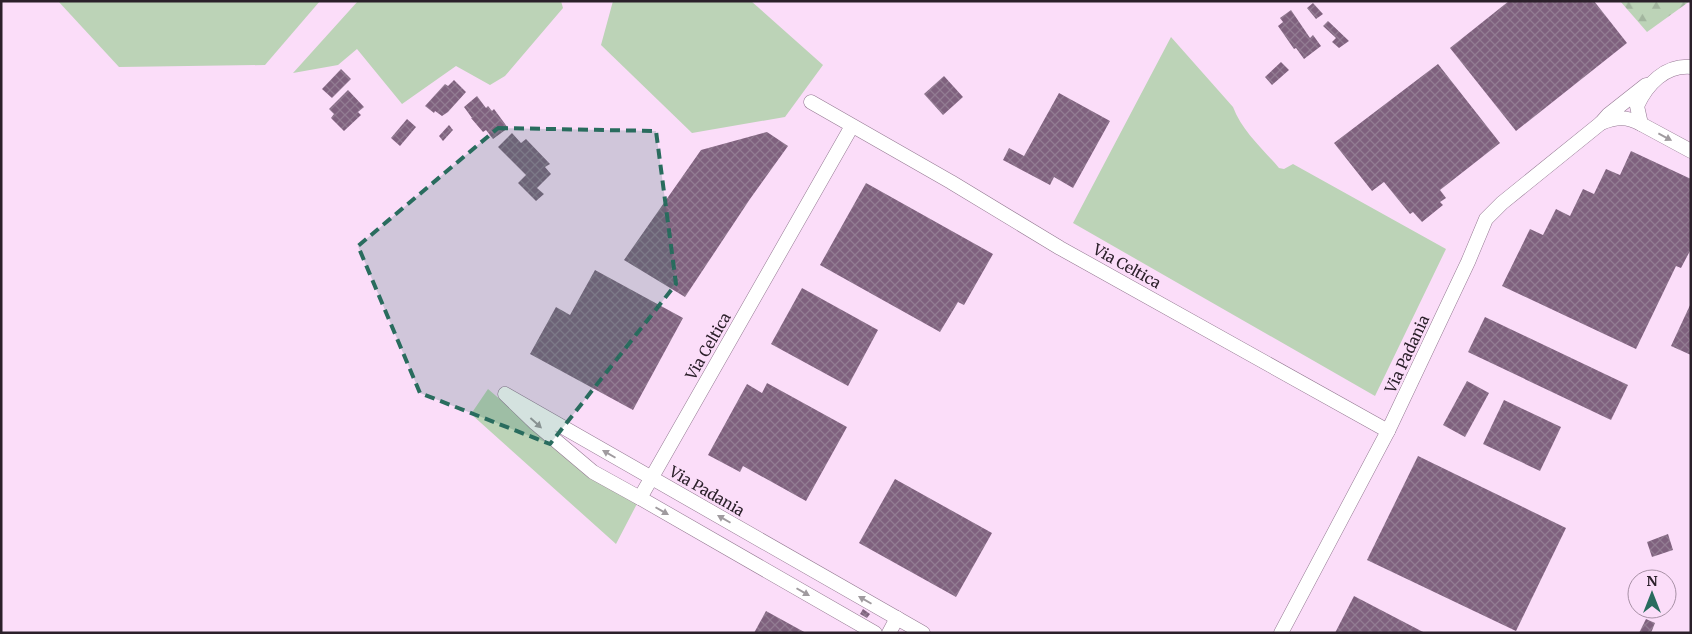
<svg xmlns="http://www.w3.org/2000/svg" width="1692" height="634" viewBox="0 0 1692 634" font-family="Merriweather,serif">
<defs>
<pattern id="forest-firs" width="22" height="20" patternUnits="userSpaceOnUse" patternTransform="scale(1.25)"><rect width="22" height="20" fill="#bcd3b7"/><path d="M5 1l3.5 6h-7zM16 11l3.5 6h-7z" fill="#a2b59e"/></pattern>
<pattern id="building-cross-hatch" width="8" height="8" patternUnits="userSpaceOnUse" patternTransform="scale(1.25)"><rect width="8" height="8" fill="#7f617e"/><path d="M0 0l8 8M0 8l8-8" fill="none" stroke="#927c92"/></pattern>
</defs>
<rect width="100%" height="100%" fill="#fbddf9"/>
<g fill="#bcd3b7">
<path d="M58,1h262l-55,64 -146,2z"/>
<path d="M358,1h203l2,7 -58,68 -15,9 -34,-19 -54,38 -45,-55 -19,16 -45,8z"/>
<path d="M613,1h138l72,64 -38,52 -93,16 -91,-88z"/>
<path d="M1171,37l62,70c9,24 30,42 46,61l5,1 9,-5 153,85 -71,147 -302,-173z"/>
<path d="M488,389l94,81 58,28 -24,46 -145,-130z"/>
</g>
<path fill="url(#forest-firs)" d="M1620,1h70l-43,31z"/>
<g fill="url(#building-cross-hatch)">
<path d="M1509,1h85l33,42 -111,88 -66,-83z"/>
<path d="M1313,3l10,11 -7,5 -9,-11z"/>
<path d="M1291,10l19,28 3,-3 8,11 -17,13 -8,-11 -2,1 -16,-23 5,-4 -3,-4z"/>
<path d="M1328,21l21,20 -10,7 -7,-6 4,-4 -13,-12z"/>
<path d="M1281,62l8,8 -17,15 -7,-8z"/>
<path d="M1438,64l62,79 -60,47 6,8 -6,4 3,3 -21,17 -9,-10 -3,2 -26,-32 -12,9 -38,-48z"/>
<path d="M341,69l10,10 -19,19 -10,-9z"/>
<path d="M944,76l19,21 -20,18 -19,-21z"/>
<path d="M454,80l12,12 -18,20 -6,4 -7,-5 -1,2 -9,-7 20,-22 3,2z"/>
<path d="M348,90l16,17 -6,5 3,3 -17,16 -13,-13 3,-4 -5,-5z"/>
<path d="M1059,93l51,28 -37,67 -19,-11 -4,8 -47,-25 6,-12 15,8z"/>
<path d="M477,96l9,12 2,-2 4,5 2,-2 14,19 -15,11 -7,-9 -3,2 -12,-14h1l-8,-11z"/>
<path d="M407,119l9,8 -16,19 -9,-8z"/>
<path d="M449,125l4,5 -10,11 -4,-5z"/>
<path d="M767,132l21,14 -38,53 -65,98 -61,-37 77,-110z"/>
<path d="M512,133l9,10 5,-4 24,25 -5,3 6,7 -14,14 7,6 -8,7 -18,-18 8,-8 -28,-28z"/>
<path d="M1631,151l60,28v70l-10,19 -5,-2 -40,83 -134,-63 28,-57 13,6 13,-26 14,7 13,-27 11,5 12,-25 14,6z"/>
<path d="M866,183l127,71 -29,51 -6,-3 -18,30 -120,-67z"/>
<path d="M595,270l88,48 -50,92 -103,-56 26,-47 14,8z"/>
<path d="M802,288l76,42 -30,56 -77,-42z"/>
<path d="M1691,303v52l-20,-9z"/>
<path d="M1485,317l143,68 -17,35 -143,-68z"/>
<path d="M1467,381l22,12 -24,44 -22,-12z"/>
<path d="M767,383l80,44 -41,74 -63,-35 -3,6 -32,-17 39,-71 15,9z"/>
<path d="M1504,400l57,27 -21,44 -57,-27z"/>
<path d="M1418,456l148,72 -50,103 -149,-71z"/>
<path d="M895,479l97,54 -36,64 -97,-54z"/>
<path d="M1668,534l5,16 -21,7 -5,-15z"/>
<path d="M1354,596l71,37h-90z"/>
<path d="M863,609l7,5 -3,4 -7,-4z"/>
<path d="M766,611l40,22h-52z"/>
<path d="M1646,619l9,4 -4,10h-12z"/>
</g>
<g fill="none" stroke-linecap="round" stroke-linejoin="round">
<g stroke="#947992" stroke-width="15">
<g id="minor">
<path d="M1691,67c-26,-2 -44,17 -54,39l4,18 50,27"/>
<path d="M811,102l140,80 109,66 328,183"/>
<path d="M1641,124c-14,-8 -25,-7 -40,-1l7,-8 38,-30"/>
<path d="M852,126l-212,372 235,135"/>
<path d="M640,498l-47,-26 -58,-49 -30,-29 418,239"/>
<path d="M889,633l8,-15"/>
<path d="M1281,633l107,-202 80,-169 18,-43 16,-16 99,-80"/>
</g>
</g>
<use href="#minor" stroke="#fff" stroke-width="14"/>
</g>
<defs><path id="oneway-solid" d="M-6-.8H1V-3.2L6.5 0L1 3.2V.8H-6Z" transform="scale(1.25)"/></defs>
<g fill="#a09b9f">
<use href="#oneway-solid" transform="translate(1665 137) rotate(28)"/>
<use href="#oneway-solid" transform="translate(536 423) rotate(42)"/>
<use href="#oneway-solid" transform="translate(609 454) rotate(-150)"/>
<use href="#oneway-solid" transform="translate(662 511) rotate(30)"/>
<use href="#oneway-solid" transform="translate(724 519) rotate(-150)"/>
<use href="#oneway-solid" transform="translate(803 592) rotate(30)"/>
<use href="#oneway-solid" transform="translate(865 600) rotate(-150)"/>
</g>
<path fill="#296c5e" fill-opacity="0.2" stroke="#296c5e" stroke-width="4" stroke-dasharray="10 6" stroke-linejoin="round" d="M498,128l158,3 20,153 -126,160 -130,-51 -62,-147z"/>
<g text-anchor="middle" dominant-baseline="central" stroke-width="5" stroke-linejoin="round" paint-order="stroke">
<g font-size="15" fill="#2b202a" stroke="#fbddf9">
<text transform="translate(1127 266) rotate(29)">Via Celtica</text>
<text transform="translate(708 346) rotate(-60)">Via Celtica</text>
<text transform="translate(1407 354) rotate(-65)">Via Padania</text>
<text transform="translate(707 491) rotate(30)">Via Padania</text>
</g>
</g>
<rect width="1692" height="634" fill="none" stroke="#2b202a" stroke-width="5"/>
<g transform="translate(1652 594)"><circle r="24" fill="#fbddf9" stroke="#a891a6"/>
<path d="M0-4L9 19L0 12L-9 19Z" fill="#296c5e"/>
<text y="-8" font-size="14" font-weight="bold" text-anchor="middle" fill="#2b202a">N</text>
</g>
</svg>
